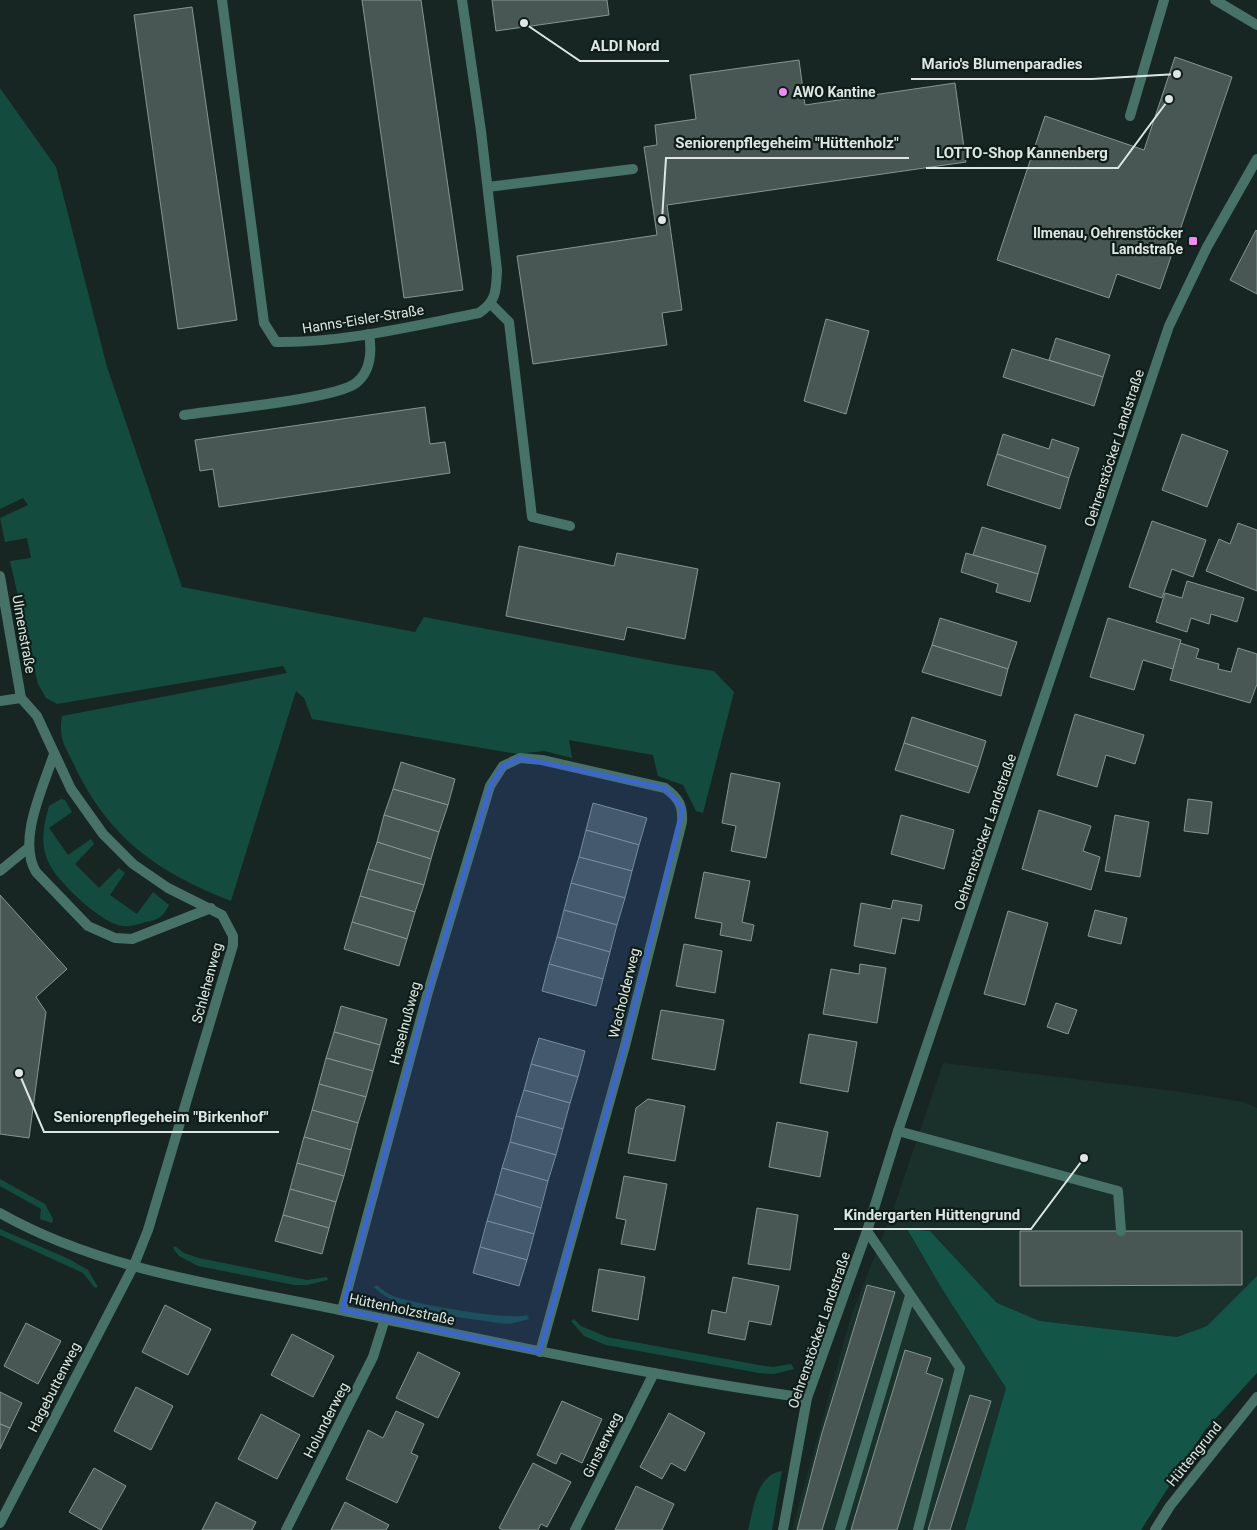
<svg xmlns="http://www.w3.org/2000/svg" width="1257" height="1530" viewBox="0 0 1257 1530" font-family="Roboto,sans-serif">
<rect width="100%" height="100%" fill="#182623"/>
<path fill="#1a302a" d="M943,1063l231,28 70,11 13,6v168l-50,50 -30,11 -137,-16 -43,-18 -67,-72 -23,-1 35,59 64,99 -41,142h-173l59,-214 43,-109z"/>
<g fill="#134b3f">
<path d="M0,88l56,79 51,200 75,220 233,45 9,-15 246,47 44,7 20,21 -31,121 -7,-2 -13,-26 -25,-9 -5,-21 -84,-15 3,18 -28,-7 -26,3 -206,-35 -8,-21 -8,-7 -65,210c-72,-28 -120,-61 -155,-132 -10,-22 -18,-28 -14,-53l225,-43 -4,-7 -226,38 -11,-6 -8,-14 -28,-123 21,-3 -4,-20 -22,4 -5,-24 28,-13 -5,-7 -23,11z"/>
<path d="M61,799l4,1 7,12 -23,16 19,27 23,-16 3,5 -19,20 24,24 20,-20 6,5 -15,22 27,19 16,-22 16,13c-5,11 -11,15 -23,17 -7,2 -16,5 -23,4 -22,-2 -69,-47 -76,-67 -7,-18 -3,-35 2,-53z"/>
<path d="M0,1179l45,25 8,15 -1,4 -12,-4 1,-10 -41,-23z"/>
<path d="M0,1229l69,30 19,11 10,17 -3,1 -12,-15 -83,-38z"/>
<path d="M175,1246l9,7 15,5 108,22 20,-3 1,3 -21,5h-13l-96,-19 -19,-10 -6,-8z"/>
<path d="M377,1285c5,5 10,8 16,11 22,8 115,25 134,19l2,4 -19,5 -12,-1c-34,-6 -101,-10 -124,-36z"/>
<path d="M574,1319l7,7 26,11 152,28 14,2 18,-3 3,5 -20,5 -15,-1 -153,-28 -22,-9 -13,-15z"/>
<path d="M782,1471l-10,59h-24c6,-22 8,-55 34,-59z"/>
</g>
<path fill="#135547" d="M907,1229l23,2 67,72 43,18 137,16 30,-11 50,-50v97l-52,57 -64,100h-176l41,-142 -64,-99z"/>
<g fill="#485753" stroke="#859691">
<path d="M362,0h59l42,290 -59,8z"/>
<path d="M492,0h115l2,15 -113,16z"/>
<path d="M192,7l45,313 -59,9 -44,-314z"/>
<path d="M1175,57l57,20 -72,212 -43,-15 -8,24 -112,-38 48,-144 99,34z"/>
<path d="M799,60l6,45 150,-22 11,79 -299,43 15,105 -20,3 5,32 -134,19 -16,-108 140,-21 -13,-88 13,-2 -2,-20 41,-6 -6,-44z"/>
<path d="M1256,230l1,1v63l-27,-14z"/>
<path d="M826,319l43,12 -23,83 -42,-13z"/>
<path d="M1056,338l54,17 -7,22 -54,-17z"/>
<path d="M1012,349l91,28 -9,29 -91,-29z"/>
<path d="M425,407l5,37 15,-2 5,31 -231,34 -6,-38 -13,2 -5,-31z"/>
<path d="M1003,434l46,15 3,-10 27,9 -10,30 -72,-24z"/>
<path d="M1182,434l46,17 -21,56 -45,-17z"/>
<path d="M997,454l72,24 -9,31 -73,-24z"/>
<path d="M1152,521l54,19 -13,37 -21,-8 -10,29 -33,-11z"/>
<path d="M1238,523l19,7v61l-51,-20 13,-32 11,5z"/>
<path d="M982,527l64,19 -8,28 -65,-19z"/>
<path d="M519,546l95,20 3,-13 81,16 -13,70 -58,-12 -3,13 -118,-24z"/>
<path d="M966,553l72,21 -8,28 -34,-10 2,-8 -37,-12z"/>
<path d="M1187,581l57,17 -7,24 -26,-8 -2,10 -18,-6 -4,14 -31,-10 9,-29 17,5z"/>
<path d="M940,618l77,24 -9,27 -76,-24z"/>
<path d="M1108,618l73,22 -8,29 -30,-9 -9,30 -44,-13z"/>
<path d="M1180,643l19,6 -3,9 23,6 -1,5 13,3 7,-24 19,6v30l-7,19 -80,-23z"/>
<path d="M932,645l76,24 -7,27 -79,-24z"/>
<path d="M1075,714l69,21 -9,29 -29,-9 -9,32 -40,-12z"/>
<path d="M912,717l74,24 -8,26 -74,-24z"/>
<path d="M904,743l74,24 -9,26 -74,-23z"/>
<path d="M401,762l54,17 -7,26 -55,-16z"/>
<path d="M731,773l49,10 -14,75 -35,-7 5,-25 -14,-3z"/>
<path d="M393,789l55,16 -9,27 -55,-17z"/>
<path d="M1188,799l24,3 -4,32 -24,-3z"/>
<path d="M593,803l54,15 -8,27 -53,-15z"/>
<path d="M1039,810l52,16 -8,25 17,6 -9,33 -69,-21z"/>
<path d="M384,815l55,17 -8,27 -54,-17z"/>
<path d="M901,815l53,15 -10,39 -53,-15z"/>
<path d="M1115,815l34,7 -9,55 -35,-6z"/>
<path d="M586,830l53,15 -7,26 -53,-14z"/>
<path d="M377,842l54,17 -7,26 -56,-16z"/>
<path d="M579,857l53,14 -7,27 -54,-15z"/>
<path d="M368,869l56,16 -9,27 -55,-16z"/>
<path d="M704,872l46,9 -8,41 12,3 -3,16 -31,-6 2,-12 -27,-5z"/>
<path d="M571,883l54,15 -8,27 -53,-15z"/>
<path d="M0,895l67,74 -31,28 10,15 -17,126 -29,-4z"/>
<path d="M360,896l55,16 -8,27 -55,-17z"/>
<path d="M893,900l29,5 -3,16 -17,-3 -7,36 -41,-8 7,-43 30,6z"/>
<path d="M564,910l53,15 -7,27 -53,-15z"/>
<path d="M1095,910l32,8 -6,26 -33,-8z"/>
<path d="M1008,911l40,12 -23,82 -41,-11z"/>
<path d="M352,922l55,17 -8,27 -55,-17z"/>
<path d="M557,937l53,15 -7,27 -54,-15z"/>
<path d="M684,944l38,7 -7,42 -39,-7z"/>
<path d="M549,964l54,15 -7,27 -54,-15z"/>
<path d="M860,964l26,4 -9,55 -54,-9 8,-45 28,5z"/>
<path d="M1056,1003l21,7 -9,24 -21,-7z"/>
<path d="M341,1006l46,13 -7,26 -46,-13z"/>
<path d="M661,1010l63,10 -9,50 -63,-11z"/>
<path d="M334,1032l46,13 -7,26 -47,-13z"/>
<path d="M809,1034l48,8 -9,50 -48,-9z"/>
<path d="M539,1038l46,13 -7,26 -47,-13z"/>
<path d="M326,1058l47,13 -7,26 -47,-13z"/>
<path d="M531,1064l47,13 -8,26 -46,-13z"/>
<path d="M319,1084l47,13 -8,26 -46,-13z"/>
<path d="M524,1090l46,13 -7,26 -47,-13z"/>
<path d="M648,1099l37,7 -10,55 -47,-8 8,-45z"/>
<path d="M312,1110l46,13 -7,27 -47,-13z"/>
<path d="M516,1116l47,13 -7,26 -46,-13z"/>
<path d="M777,1122l51,10 -8,45 -51,-10z"/>
<path d="M304,1137l47,13 -7,26 -47,-13z"/>
<path d="M510,1142l46,13 -8,26 -46,-13z"/>
<path d="M297,1163l47,13 -8,26 -46,-13z"/>
<path d="M502,1168l46,13 -7,27 -46,-14z"/>
<path d="M624,1176l43,8 -12,66 -34,-6 5,-24 -10,-2z"/>
<path d="M290,1189l46,13 -7,26 -46,-13z"/>
<path d="M495,1194l46,14 -7,26 -47,-13z"/>
<path d="M757,1208l41,7 -8,55 -42,-6z"/>
<path d="M283,1215l46,13 -7,26 -47,-13z"/>
<path d="M487,1221l47,13 -7,26 -47,-13z"/>
<path d="M1020,1231h222v54l-222,1z"/>
<path d="M480,1247l47,13 -8,26 -46,-13z"/>
<path d="M599,1269l46,8 -7,43 -46,-9z"/>
<path d="M733,1277l46,9 -8,39 -22,-4 -4,19 -37,-7 4,-23 14,3z"/>
<path d="M867,1285l28,7 -73,238h-25l25,-97z"/>
<path d="M165,1305l46,24 -23,46 -46,-23z"/>
<path d="M26,1323l35,18 -23,43 -34,-18z"/>
<path d="M292,1334l42,22 -21,41 -42,-22z"/>
<path d="M905,1350l26,8 -5,15 17,6 -46,151h-46z"/>
<path d="M418,1352l42,21 -22,45 -42,-20z"/>
<path d="M136,1387l37,19 -22,44 -37,-19z"/>
<path d="M0,1392l22,11 -12,25 -10,-4z"/>
<path d="M970,1395l21,6 -41,129h-22z"/>
<path d="M562,1401l40,18 -20,44 -21,-10 -5,11 -19,-9z"/>
<path d="M396,1411l28,13 -13,29 7,3 -21,47 -51,-24 22,-49 15,8z"/>
<path d="M669,1413l36,20 -20,38 -14,-8 -9,16 -22,-12z"/>
<path d="M261,1414l39,21 -23,44 -39,-20z"/>
<path d="M0,1424l10,4 -10,21z"/>
<path d="M533,1463l38,19 -24,45 -6,-3 -3,6h-35l-4,-2z"/>
<path d="M94,1468l32,18 -25,44 -32,-18z"/>
<path d="M636,1486l38,18 -12,26h-47z"/>
<path d="M216,1502l40,20 -4,8h-50z"/>
<path d="M345,1502l44,23 -3,5h-55z"/>
</g>
<g fill="none" stroke-linecap="round" stroke-linejoin="round">
<g stroke="#477267" stroke-width="10">
<path d="M1130,116l34,-116"/>
<path d="M488,187l145,-18"/>
<path d="M492,305l17,17 23,195 38,9"/>
<path d="M184,415c31,-5 152,-16 172,-32 15,-12 16,-31 13,-49"/>
<path d="M54,754c-11,34 -37,86 -18,118l52,54 27,12 17,1 79,-31"/>
<path d="M0,871l28,-23"/>
<path d="M898,1131l220,60 3,40"/>
<path d="M867,1231l93,137 -42,162"/>
<path d="M840,1530l70,-234"/>
<path d="M1155,1530l15,-24 87,-109"/>
</g>
<g stroke="#477267" stroke-width="10">
<path d="M222,0l42,323 12,19c68,1 136,-16 203,-29 18,-12 17,-23 18,-43l-16,-139 -19,-131"/>
<path d="M0,576l21,122"/>
<path d="M0,701l21,-3"/>
<path d="M0,1213c102,58 226,73 340,97 155,32 310,66 467,88"/>
<path d="M342,1310l86,-318 62,-206 13,-20 17,-8 22,2 123,28c14,10 18,18 17,34l-57,224 -85,306"/>
<path d="M0,1523l134,-258 14,-35 85,-285v-9l-11,-21 -54,-27 -35,-24 -30,-30 -32,-45 -34,-73 -16,-18"/>
<path d="M286,1530l87,-173 12,-38"/>
<path d="M575,1530l79,-157"/>
<path d="M783,1530l24,-132 60,-167 31,-100 271,-805 38,-79 50,-88"/>
</g>
<path stroke="#477267" stroke-width="10" d="M1215,0l42,25"/>
</g>
<path fill="#3a65da" fill-opacity="0.2" stroke="#3a65da" stroke-width="4" stroke-linejoin="round" d="M520,758l145,30 18,20 -58,238 -85,306 -198,-42 86,-318 62,-206 13,-20z"/>
<g fill="#f18af5" stroke="#0f1d19" stroke-width="2">
<circle cx="783" cy="92" r="5"/>
<rect x="1188" y="236" width="10" height="10" rx="2.5"/>
</g>
<g text-anchor="middle" dominant-baseline="central" stroke-width="4.5" stroke-linejoin="round" paint-order="stroke">
<g font-size="14" font-weight="bold" fill="#dde6e3" stroke="#0f1d19" text-anchor="start">
<text x="793" y="92">AWO Kantine</text>
<text x="1183" y="233" text-anchor="end">Ilmenau, Oehrenstöcker<tspan x="1183" dy="16">Landstraße</tspan></text>
</g>
<g font-size="14" fill="#dde6e3" stroke="#0f1d19">
<text transform="translate(363 319) rotate(-9)">Hanns-Eisler-Straße</text>
<text transform="translate(1114 448) rotate(-72)">Oehrenstöcker Landstraße</text>
<text transform="translate(24 634) rotate(80)">Ulmenstraße</text>
<text transform="translate(985 832) rotate(-71)">Oehrenstöcker Landstraße</text>
<text transform="translate(207 983) rotate(-75)">Schlehenweg</text>
<text transform="translate(624 993) rotate(-76)">Wacholderweg</text>
<text transform="translate(405 1023) rotate(-75)">Haselnußweg</text>
<text transform="translate(402 1309) rotate(12)">Hüttenholzstraße</text>
<text transform="translate(819 1330) rotate(-71)">Oehrenstöcker Landstraße</text>
<text transform="translate(54 1387) rotate(-63)">Hagebuttenweg</text>
<text transform="translate(326 1420) rotate(-63)">Holunderweg</text>
<text transform="translate(602 1445) rotate(-64)">Ginsterweg</text>
<text transform="translate(1194 1454) rotate(-51)">Hüttengrund</text>
</g>
</g>
<path fill="none" stroke="#dde6e3" stroke-width="2" d="M524 23L580 61H669M1177 74L1092 79H911M662 220L666 158H909M1169 99L1118 168H926M19 1073L44 1132H279M1084 1158L1031 1229H834"/>
<g fill="#dde6e3" stroke="#0f1d19" stroke-width="2">
<circle cx="524" cy="23" r="5"/>
<circle cx="1177" cy="74" r="5"/>
<circle cx="662" cy="220" r="5"/>
<circle cx="1169" cy="99" r="5"/>
<circle cx="19" cy="1073" r="5"/>
<circle cx="1084" cy="1158" r="5"/>
</g>
<g font-size="15" text-anchor="middle" font-weight="bold" fill="#dde6e3" stroke="#0f1d19" stroke-width="4.5" stroke-linejoin="round" paint-order="stroke">
<text x="625" y="51">ALDI Nord</text>
<text x="1002" y="69">Mario's Blumenparadies</text>
<text x="787" y="148">Seniorenpflegeheim "Hüttenholz"</text>
<text x="1022" y="158">LOTTO-Shop Kannenberg</text>
<text x="161" y="1122">Seniorenpflegeheim "Birkenhof"</text>
<text x="932" y="1220">Kindergarten Hüttengrund</text>
</g>
</svg>
